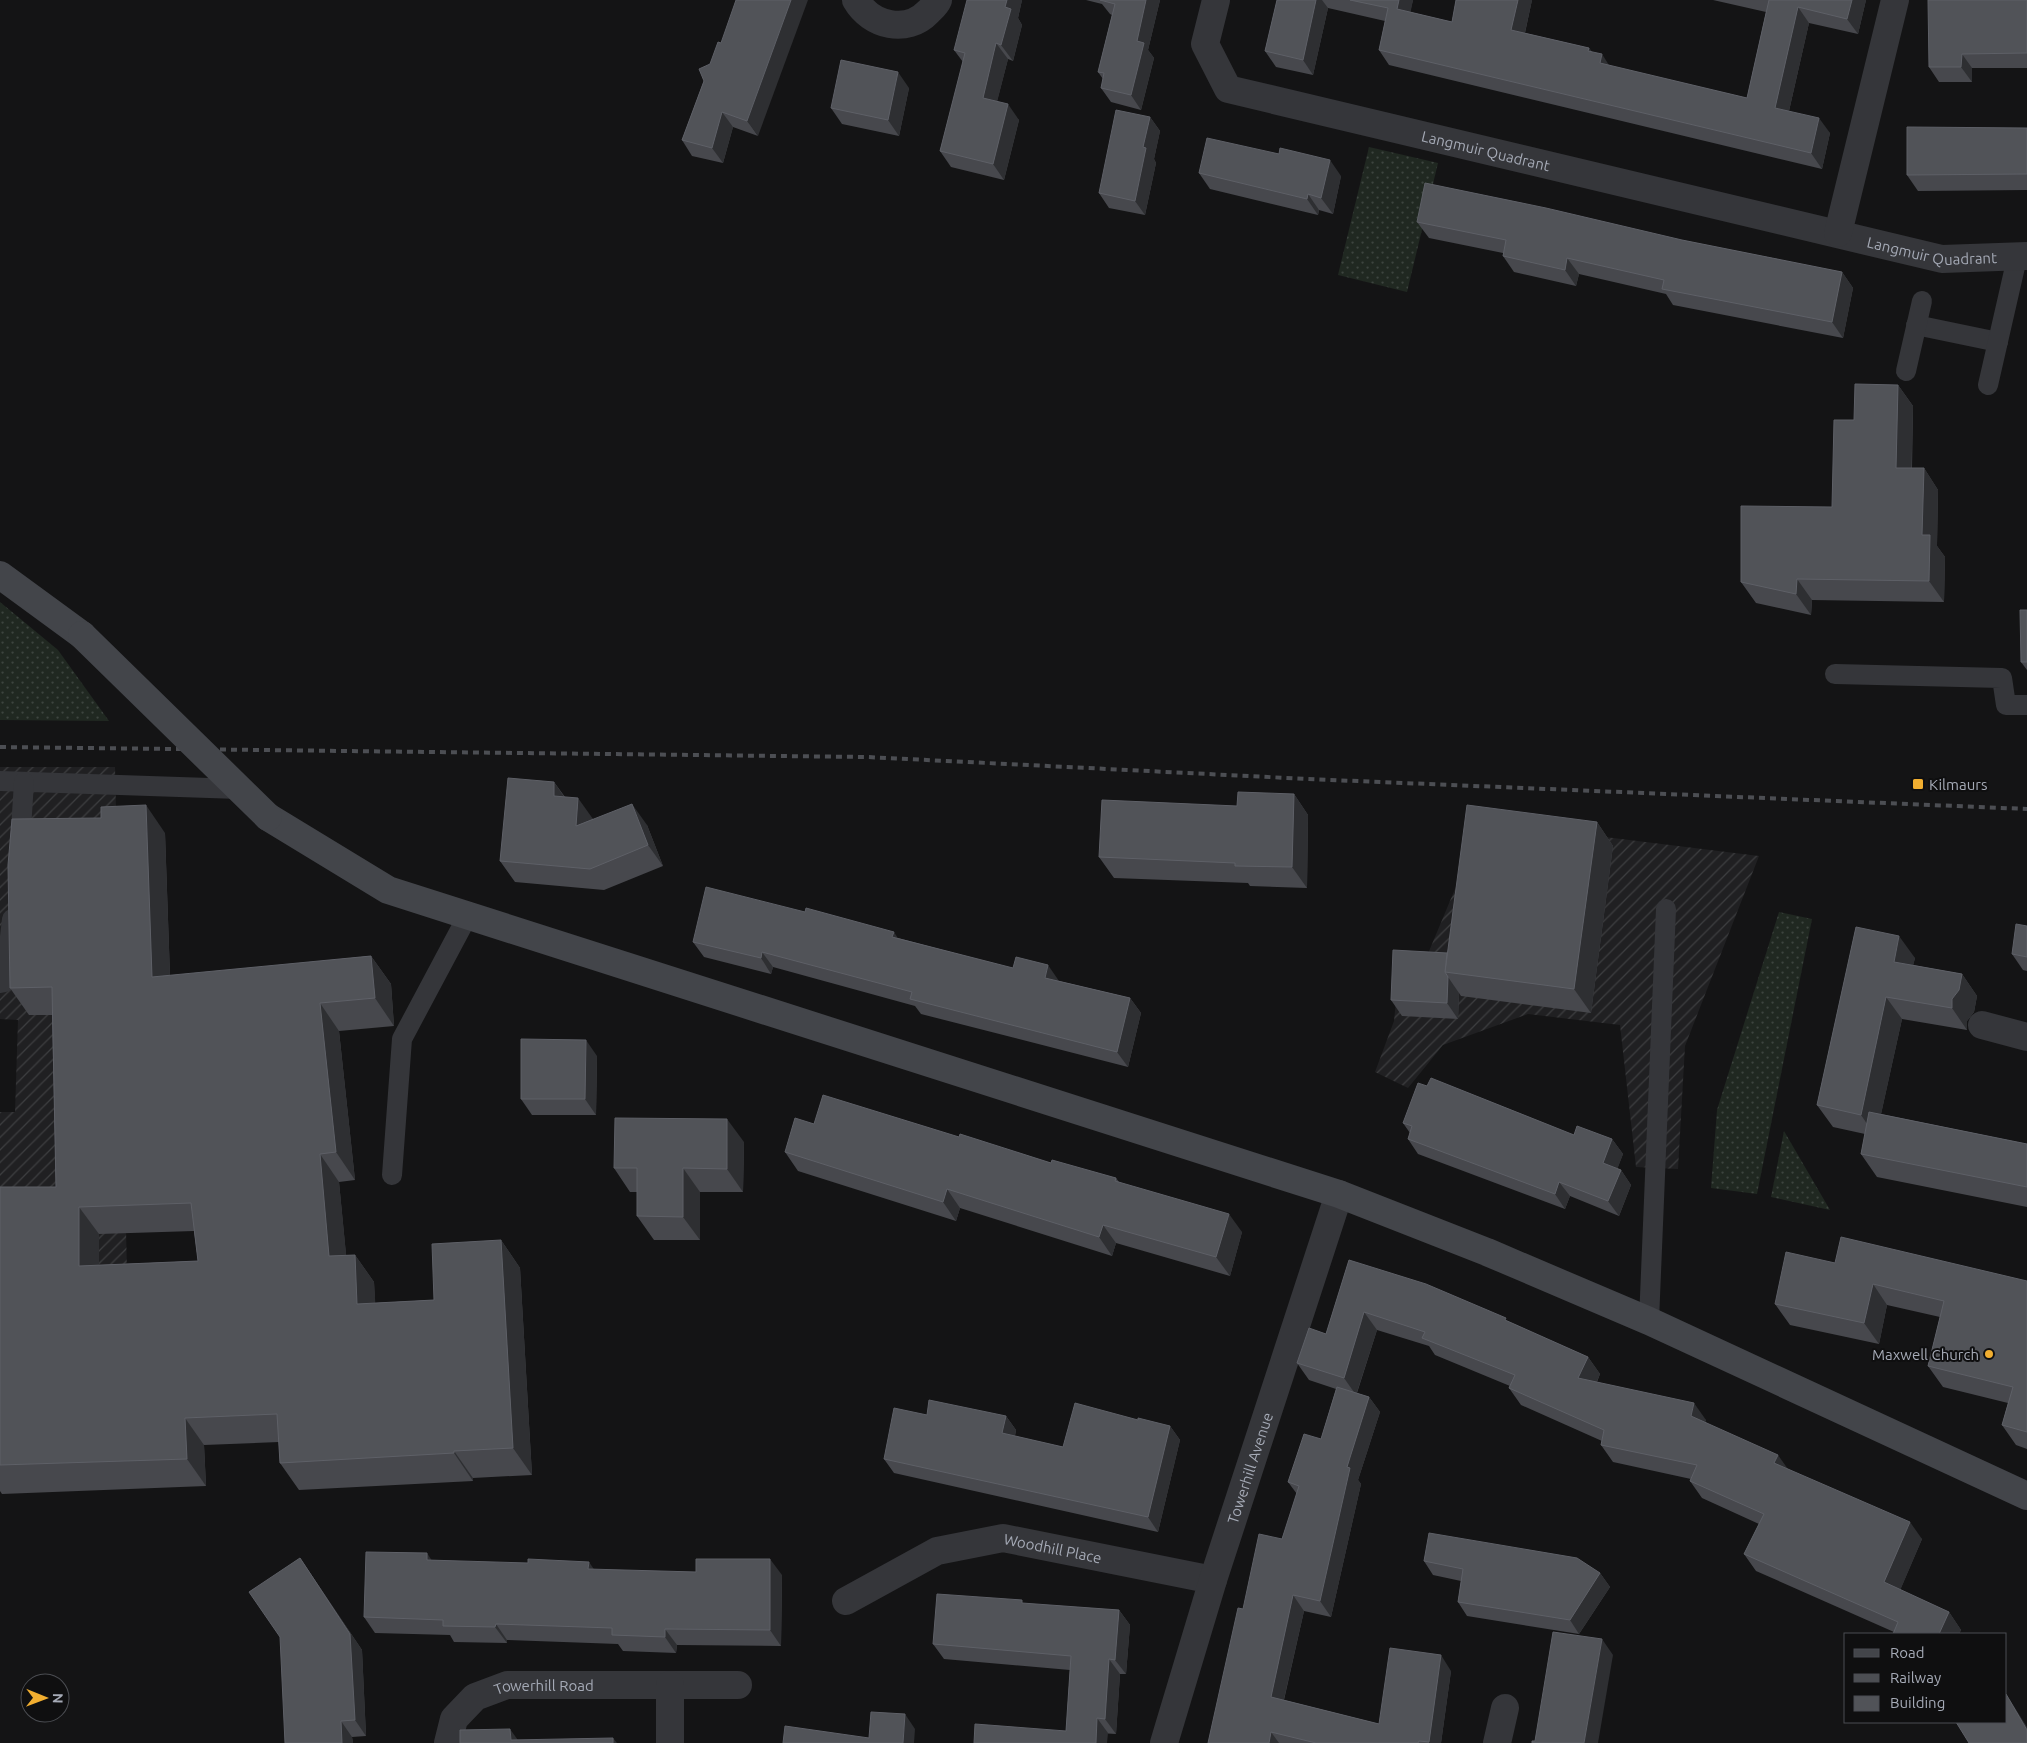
<svg xmlns="http://www.w3.org/2000/svg" width="2027" height="1743" viewBox="0 0 2027 1743" font-family="Ubuntu,sans-serif">
<defs>
<pattern id="industrial-furrows" width="10" height="10" patternUnits="userSpaceOnUse" patternTransform="scale(1.25)"><rect width="10" height="10" fill="#202022"/><path d="M-1 1l2-2M0 10L10 0M9 11l2-2" fill="none" stroke="#3d3e40"/></pattern>
<pattern id="grass-dots" width="8" height="8" patternUnits="userSpaceOnUse" patternTransform="scale(1.25)"><rect width="8" height="8" fill="#202821"/><path d="M2 2h.1M6 6h.1" fill="none" stroke="#3d443f" stroke-width="1.8" stroke-linecap="round"/></pattern>
</defs>
<rect width="100%" height="100%" fill="#141415"/>
<g fill="url(#industrial-furrows)">
<path d="M0,767h115l12,504 -127,5v-164h15l3,-92 -18,-1z"/>
<path d="M1483,822l276,34 -74,190 -7,123 -42,-2 -16,-142 -92,-11 -85,31 -35,43 -33,-16 19,-51 6,-61 27,-4z"/>
</g>
<g fill="url(#grass-dots)">
<path d="M1369,147l69,16 -31,129 -69,-17z"/>
<path d="M0,602l58,48 51,71 -109,-1z"/>
<path d="M1779,912l33,7 -55,275 -46,-6 6,-78z"/>
<path d="M1784,1131l46,79 -59,-13z"/>
</g>
<g fill="none" stroke-linecap="round" stroke-linejoin="round">
<g stroke="#35363a" stroke-width="20">
<path d="M1916,325l82,17"/>
<path d="M1906,371l16,-70"/>
<path d="M1988,385l29,-127"/>
<path d="M1835,674l167,4 4,27h21"/>
<path d="M0,781l239,8"/>
<path d="M20,845l4,-63"/>
<path d="M0,983l5,-1 7,-63"/>
<path d="M392,1175l10,-136 65,-122"/>
<path d="M1649,1321l17,-412"/>
</g>
<g stroke="#35363a" stroke-width="28">
<path d="M856,0c15,26 51,34 72,12 4,-4 8,-7 10,-12"/>
<path id="s1" d="M1216,0l-11,44 23,45 714,170 85,-3"/>
<path d="M1838,233l57,-233"/>
<path d="M1982,1025l45,12"/>
<path id="s2" d="M846,1601l91,-50 66,-13 210,42"/>
<path id="s3" d="M448,1743l6,-24 21,-22 32,-12h231"/>
<path d="M670,1743v-58"/>
<path id="s4" d="M1164,1743l49,-163 126,-386"/>
<path d="M1497,1743l8,-35"/>
</g>
<g stroke="#43454a" stroke-width="28">
<path d="M0,575l82,60"/>
<path d="M268,817l120,73 951,304 148,58 162,69 378,175"/>
</g>
<path stroke="#4c4e53" stroke-width="4" stroke-dasharray="6 5" stroke-linecap="butt" d="M0,747l867,10 441,22 719,30"/>
<path stroke="#43454a" stroke-width="28" d="M82,635l186,182"/>
</g>
<g fill="#47484d" fill-rule="evenodd">
<path d="M979,0h43l-4,18 4,7 -9,36 -5,-2 -11,42 22,19 -15,60 -53,-13 -11,-16 23,-89 -9,-12z"/>
<path d="M1086,0h74l-12,50 6,8 -13,52 -30,-8 -10,-14 2,-9 -5,-7 14,-57 -2,-1 -8,-10z"/>
<path d="M1277,0h136l-3,12 42,10 4,-22h76l-7,33 64,15 3,4 18,14 137,32 19,-86 -53,-12h153l-8,34 -49,-11 -20,88 41,22 -8,36 -433,-104 -10,-15 6,-29 -57,-13 -15,67 -37,-8 -11,-16z"/>
<path d="M2027,0v68h-55v14h-33l-10,-15z"/>
<path d="M710,64l48,72 -25,-9 -10,36 -31,-7 -10,-16z"/>
<path d="M909,88l-10,48 -57,-12 -11,-16z"/>
<path d="M1150,117l10,14 -6,28 2,4 -11,52 -36,-7 -10,-15z"/>
<path d="M2027,128v62l-109,1 -11,-16z"/>
<path d="M1199,173l142,3 -8,38 -14,-4 -1,5 -108,-26z"/>
<path d="M1417,222l265,18 160,32 11,16 -10,50 -170,-33 -7,-11 -87,-20 -3,12 -62,-14 -11,-16v-3l-74,-15z"/>
<path d="M1898,385l15,21 -1,62h12l14,22 -1,56 8,11 -1,45 -132,-2 -1,15 -55,-12 -15,-21 91,-75 22,-87z"/>
<path d="M2027,610v60l-6,-8z"/>
<path d="M554,782l11,15 28,22 54,6 16,41 -59,24 -89,-8 -15,-21z"/>
<path d="M1294,794l14,21 -1,73 -57,-2 -2,-3 -134,-5 -15,-21 138,-51z"/>
<path d="M1597,822l16,24 -22,167 -130,-17 -2,-3 -1,26 -56,-3 -11,-16 56,-47z"/>
<path d="M165,833l5,143 201,-20 20,28 3,42 -55,5 16,149 -16,2 7,73h9l19,27 1,21 59,-3 67,-60 19,28 12,207 -59,3v3l-174,9 -19,-27 -1,-21 -75,3 2,41 -204,8 -2,-3v-304h56l-4,-172h-23l-19,-27zM194,1231l4,30 -99,4v-31z"/>
<path d="M2027,926v45l-4,-1 -11,-16z"/>
<path d="M1856,927l59,31 -2,7 49,9 15,22 -3,16 -7,9v9l-65,-11 -21,95 146,30v63l-150,-30 -16,-23 4,-20 -32,-7 -16,-22z"/>
<path d="M898,938l161,43 71,17 11,15 -13,54 -207,-53 -6,-8 -142,-39 -2,7 -67,-17 -11,-15z"/>
<path d="M597,1056l-1,59h-64l-11,-16z"/>
<path d="M1403,1123l171,12 38,4 11,15 -6,15 4,1 10,15 -12,31 -49,-20 -5,13 -147,-55 -10,-15 2,-6z"/>
<path d="M814,1124l145,13 92,26 65,15 3,4 123,50 -12,44 -114,-33 -4,13 -152,-48 -4,13 -158,-50 -13,-19z"/>
<path d="M744,1142l-1,50h-43v48h-46l-17,-24v-24h-7l-16,-24z"/>
<path d="M1349,1260l160,62 79,35 12,17 -3,8 109,38 -1,2 83,47 134,70 -22,51 49,22 12,18 -2,4h-66l1,-2 -138,-61 -12,-17 15,-30 -57,-26 -12,-17 1,-2 -78,-17 -12,-17 1,-4 -81,-36 -12,-17 1,-2 -75,-31 -6,-9 -52,-16 -20,63 12,4 11,15 -22,68 3,4 -30,133 -27,-6 -20,89 95,24 72,-53 -10,72h-233l35,-134 39,-70 15,-45 -9,-12 33,-43 15,-50 -27,-9 -12,-17 29,-29z"/>
<path d="M1835,1263l192,18v168l-11,-4 -14,-20 6,-22 -65,-16 -15,-21 12,-49 -53,-12 -8,39 -89,-19 -15,-21z"/>
<path d="M927,1415l79,1 10,14 -1,6 48,11 75,-27 32,6 10,14 -22,92 -264,-59 -10,-14z"/>
<path d="M300,1558l62,92 4,86 -14,1 1,6h-68z"/>
<path d="M431,1560l163,10 188,5 -1,71 -104,-1 -1,8 -53,-2 -5,-7 -111,-4v3l-53,-1 -4,-7 -75,-2 -11,-16z"/>
<path d="M1424,1561l176,12 10,14 -31,47 -112,-18 -9,-14 3,-21 -28,-6z"/>
<path d="M1025,1604l94,6 11,15 -4,49h-6l-4,60 -50,-3 4,-61 -126,-11 -11,-15z"/>
</g>
<g fill="#2e2f32">
<path d="M791,0h17l-50,136 -11,-15z"/>
<path d="M1007,0h15l-4,18 4,7 -9,36 -12,-16 4,-38z"/>
<path d="M1146,0h14l-12,50 6,8 -13,52 -10,-15 6,-54z"/>
<path d="M1316,0h6l6,8 -15,67 -10,-15z"/>
<path d="M1399,0h14l-5,25 -11,-16z"/>
<path d="M1518,0h14l-10,46 -11,-16z"/>
<path d="M1852,0h14l-8,34 -11,-15z"/>
<path d="M1798,7l11,16 -23,101 -11,-16z"/>
<path d="M996,43l12,16 -14,55 -11,-16z"/>
<path d="M1589,48l11,15 2,-9 10,16 -2,9 -22,-28z"/>
<path d="M1962,54l10,14v14l-11,-15z"/>
<path d="M898,72l11,16 -10,48 -11,-16z"/>
<path d="M1008,104l11,16 -15,60 -11,-16z"/>
<path d="M722,112l11,15 -10,36 -11,-15z"/>
<path d="M1150,117l10,14 -6,28 2,4 -11,52 -10,-14 8,-54z"/>
<path d="M1819,118l11,15 -8,36 -11,-16z"/>
<path d="M1330,160l11,16 -8,38 -12,-16z"/>
<path d="M1308,194l11,16 -1,5 -11,-16z"/>
<path d="M1567,258l12,16 -3,12 -11,-16z"/>
<path d="M1842,272l11,16 -10,50 -11,-16z"/>
<path d="M1898,385l15,21 -2,83 -15,-21z"/>
<path d="M1924,468l14,22 -1,56 8,11 -1,45 -15,-21 -7,-46z"/>
<path d="M1797,579l15,21 -1,15 -15,-21z"/>
<path d="M554,782l15,22 -15,-8z"/>
<path d="M1294,794l14,21 -1,73 -15,-21z"/>
<path d="M578,798l15,21 -17,7z"/>
<path d="M632,804l15,21 16,41 -15,-21z"/>
<path d="M146,805l19,28 6,172 -19,-28z"/>
<path d="M1597,822l16,24 -22,167 -17,-24z"/>
<path d="M894,932l10,16 -12,-11z"/>
<path d="M1899,936l16,22 -6,26 -15,-22z"/>
<path d="M762,952l11,15 -2,7 -10,-16z"/>
<path d="M371,956l20,28 3,42 -19,-28z"/>
<path d="M1048,965l11,16 -14,-3z"/>
<path d="M1962,974l15,22 -3,16 -7,9v9l-15,-22v-9z"/>
<path d="M1448,977l11,16 -1,26 -11,-16z"/>
<path d="M1886,997l16,22 -26,118 -15,-22z"/>
<path d="M1130,998l11,15 -13,54 -11,-15z"/>
<path d="M320,1003l19,28 16,149 -19,-28z"/>
<path d="M586,1040l11,16 -1,59 -11,-16z"/>
<path d="M727,1119l17,23 -1,50 -16,-23z"/>
<path d="M1612,1139l11,15 -9,24 -11,-15z"/>
<path d="M320,1154l19,28 10,102 -20,-28z"/>
<path d="M683,1168l17,24v48l-17,-23z"/>
<path d="M1621,1170l10,15 -12,31 -11,-15z"/>
<path d="M1559,1182l11,14 -5,13 -10,-15z"/>
<path d="M947,1189l13,19 -4,13 -13,-19z"/>
<path d="M79,1207l20,27v59l-20,-27z"/>
<path d="M1229,1214l13,18 -12,44 -14,-19z"/>
<path d="M1103,1225l13,18 -4,13 -13,-19z"/>
<path d="M501,1240l19,28 12,207 -19,-27z"/>
<path d="M355,1255l19,27 3,49 -20,-27z"/>
<path d="M1873,1284l14,21 -8,39 -15,-21z"/>
<path d="M1364,1312l13,18 -21,65 -12,-17z"/>
<path d="M1588,1357l12,17 -9,21 -13,-17z"/>
<path d="M1369,1397l11,15 -22,68 3,4 -30,133 -11,-16 27,-134z"/>
<path d="M1694,1403l12,17 -3,13 -12,-17z"/>
<path d="M1006,1416l10,14 -4,18 -10,-15z"/>
<path d="M185,1418l19,27 2,41 -19,-27z"/>
<path d="M1170,1426l10,14 -22,92 -10,-15z"/>
<path d="M454,1451l19,27v3l-19,-28z"/>
<path d="M1778,1455l12,17 -16,-9z"/>
<path d="M1910,1522l12,17 -26,61 -12,-18z"/>
<path d="M427,1553l11,17 -11,-10z"/>
<path d="M300,1558l62,92 4,86 -11,-16z"/>
<path d="M770,1559l12,16 -1,71 -11,-16z"/>
<path d="M589,1562l11,16 -12,-9z"/>
<path d="M1600,1573l10,14 -31,47 -9,-14z"/>
<path d="M1293,1595l11,16 -23,101 -10,-15z"/>
<path d="M1119,1610l11,15 -4,49 -11,-14z"/>
<path d="M1949,1612l12,18 -2,4h-20z"/>
<path d="M496,1624l11,16v3l-12,-16z"/>
<path d="M665,1629l12,16 -1,8 -11,-16z"/>
<path d="M1602,1639l11,16 -15,88h-14z"/>
<path d="M1441,1655l10,16 -10,72h-12v-1z"/>
<path d="M1109,1659l11,15 -4,60 -11,-15z"/>
<path d="M2006,1694l9,14 12,19v3z"/>
<path d="M905,1714l10,15 -1,14h-11z"/>
<path d="M1097,1718l11,15 -1,10h-11z"/>
<path d="M341,1721l11,16 1,6h-11z"/>
<path d="M510,1729l10,14 -9,-3z"/>
<path d="M1271,1732l8,11h-10z"/>
<path d="M613,1738l4,5h-4z"/>
</g>
<g fill="#515358" stroke="#5e6067" fill-rule="evenodd">
<path d="M736,0h55l-44,121 -25,-9 -10,36 -30,-8 22,-59 -5,-12 11,-5 8,-22 3,1z"/>
<path d="M967,0h40l-2,7 6,2 -10,36 -5,-2 -13,55 25,6 -15,60 -53,-13 25,-98 -11,-3z"/>
<path d="M1100,0h46l-9,41 7,2 -13,52 -30,-7 3,-15 -6,-1 17,-68z"/>
<path d="M1277,0h39l-13,60 -38,-9z"/>
<path d="M1350,0h49l-2,9 55,13 4,-22h62l-7,30 78,18 -1,3 14,3 -2,9 147,35 22,-98h83l-5,19 -49,-12 -23,101 44,10 -8,35 -432,-103 9,-42z"/>
<path d="M1928,0h99v53l-65,1 -1,13h-32z"/>
<path d="M841,60l57,12 -10,48 -57,-12z"/>
<path d="M1116,110l34,7 -7,30 3,1 -11,53 -36,-8z"/>
<path d="M1907,127l120,1v46l-120,1z"/>
<path d="M1207,138l72,16 1,-6 50,12 -9,38 -13,-4 -1,5 -108,-26z"/>
<path d="M1425,183l121,25 136,32 160,32 -10,50 -170,-33 2,-9 -97,-22 -2,12 -62,-14 3,-16 -89,-18z"/>
<path d="M1855,384l43,1 -2,83h28l-2,67h8l-1,46 -132,-2 -1,15 -55,-12v-76l91,1 2,-87h20z"/>
<path d="M2020,610h7v52h-6z"/>
<path d="M508,778l46,4v14l24,2 -2,28 56,-22 16,41 -58,24 -90,-8z"/>
<path d="M1238,792l56,2 -2,73 -57,-1v-3l-136,-6 3,-57 135,6z"/>
<path d="M146,805l6,172 219,-21 4,42 -55,5 16,149 -16,2 9,102 26,-1 2,49 77,-4 -2,-56 69,-4 12,208 -59,3v2l-174,10 -3,-49 -92,4 2,41 -187,6v-278h56l-4,-200 -42,1 -2,-123 4,-46 89,-1v-11zM191,1203l7,58 -119,5v-59z"/>
<path d="M1467,805l130,17 -23,167 -129,-17z"/>
<path d="M706,887l99,25 1,-4 88,24 -2,5 121,31 3,-11 32,8 -3,13 85,20 -13,54 -207,-53 2,-7 -150,-40 -1,6 -68,-16z"/>
<path d="M2016,924l11,2v31l-15,-3z"/>
<path d="M1856,927l43,9 -5,26 68,12 -3,16 -7,9v9l-66,-11 -25,118 -44,-10z"/>
<path d="M1393,950l54,3 -2,19 3,5 -1,26 -56,-3z"/>
<path d="M521,1039l65,1 -1,59h-64z"/>
<path d="M1431,1078l143,57 3,-9 35,13 -9,24 18,7 -13,31 -49,-19 -4,12 -147,-55 4,-13 -9,-3 15,-40 9,3z"/>
<path d="M823,1095l136,42 1,-3 91,29 1,-3 64,18 -1,3 114,33 -13,43 -113,-32 -4,12 -152,-48 -4,13 -158,-50 10,-34 19,6z"/>
<path d="M1869,1112l158,32v43l-166,-33z"/>
<path d="M615,1118l112,1v50l-44,-1v49l-46,-1v-48h-23z"/>
<path d="M1841,1237l186,44v151l-25,-7 11,-38 -85,-21 16,-65 -71,-17 -9,39 -89,-19 11,-52 49,11z"/>
<path d="M1349,1260l77,24 80,34 -1,2 83,37 -10,21 116,25 -3,13 87,39 -4,8 136,59 -26,60 65,30 -10,22h-46l5,-12 -154,-68 20,-40 -74,-33 7,-16 -96,-20 3,-15 -95,-42 6,-13 -93,-37 3,-6 -61,-20 -20,66 -47,-15 12,-35 17,6z"/>
<path d="M1337,1387l32,10 -22,70 3,1 -30,133 -27,-6 -22,102 108,27 11,-76 51,7 -12,87 -10,-1 -1,2h-102l-45,-11 -2,11h-61l30,-135 5,1 16,-75 23,5 17,-53 -11,-4 16,-48 17,5z"/>
<path d="M929,1400l77,16 -4,17 61,14 12,-44 63,17v-2l32,8 -22,91 -264,-58 10,-51 33,7z"/>
<path d="M1429,1533l148,25 23,15 -30,47 -112,-18 5,-33 -39,-8z"/>
<path d="M366,1552l61,1v7l101,3v-4l61,3 -1,7 108,3v-13h74v71l-105,-1v8l-53,-2v-7l-116,-4 -1,3 -52,-1v-6l-79,-3z"/>
<path d="M300,1558l50,76 5,86 -14,1 1,22h-57l-5,-106 -31,-45z"/>
<path d="M937,1594l85,6v3l97,7 -4,50 -6,-1 -4,60 -8,-1 -1,25h-122l1,-19 91,7 5,-75 -138,-12z"/>
<path d="M1553,1632l49,7 -18,104h-52v-2h3z"/>
<path d="M2006,1694l21,36v13h-58l-13,-21h50z"/>
<path d="M871,1712l34,2 -2,29h-120l2,-17 84,12z"/>
<path d="M510,1729l1,11 102,-2v5h-153v-13z"/>
</g>
<g fill="#f1ae30" stroke="#0f0f10" stroke-width="2">
<rect x="1912" y="778" width="12" height="12" rx="2.5"/>
<circle cx="1989" cy="1354" r="5"/>
</g>
<g text-anchor="middle" dominant-baseline="central" stroke-width="4" stroke-linejoin="round" paint-order="stroke">
<g font-size="15" fill="#a5aab6" stroke="#0f0f10">
<text stroke="none"><textPath href="#s1" startOffset="361">Langmuir Quadrant</textPath></text>
<text stroke="none"><textPath href="#s1" startOffset="819">Langmuir Quadrant</textPath></text>
<text stroke="none"><textPath href="#s4" startOffset="288">Towerhill Avenue</textPath></text>
<text stroke="none"><textPath href="#s2" startOffset="222">Woodhill Place</textPath></text>
<text stroke="none"><textPath href="#s3" startOffset="126">Towerhill Road</textPath></text>
</g>
<g font-size="15" fill="#a5aab6" stroke="#0f0f10" text-anchor="start">
<text x="1929" y="784">Kilmaurs</text>
<text x="1979" y="1354" text-anchor="end">Maxwell Church</text>
</g>
</g>
<rect x="1844" y="1633" width="162" height="90" fill="#0f0f10" stroke="#4b4d52"/>
<rect x="1854" y="1649" width="25" height="8" fill="#43454a" stroke="#4b4d52"/>
<text x="1890" y="1658" font-size="15" fill="#a5aab6">Road</text>
<rect x="1854" y="1674" width="25" height="8" fill="#4c4e53" stroke="#4b4d52"/>
<text x="1890" y="1683" font-size="15" fill="#a5aab6">Railway</text>
<rect x="1854" y="1696" width="25" height="15" fill="#515358" stroke="#4b4d52"/>
<text x="1890" y="1708" font-size="15" fill="#a5aab6">Building</text>
<g transform="translate(45 1698) rotate(91)"><circle r="24" fill="#0f0f10" stroke="#4b4d52"/>
<path d="M0-4L9 19L0 12L-9 19Z" fill="#f1ae30"/>
<text y="-8" font-size="14" font-weight="bold" text-anchor="middle" fill="#a5aab6">N</text>
</g>
</svg>
